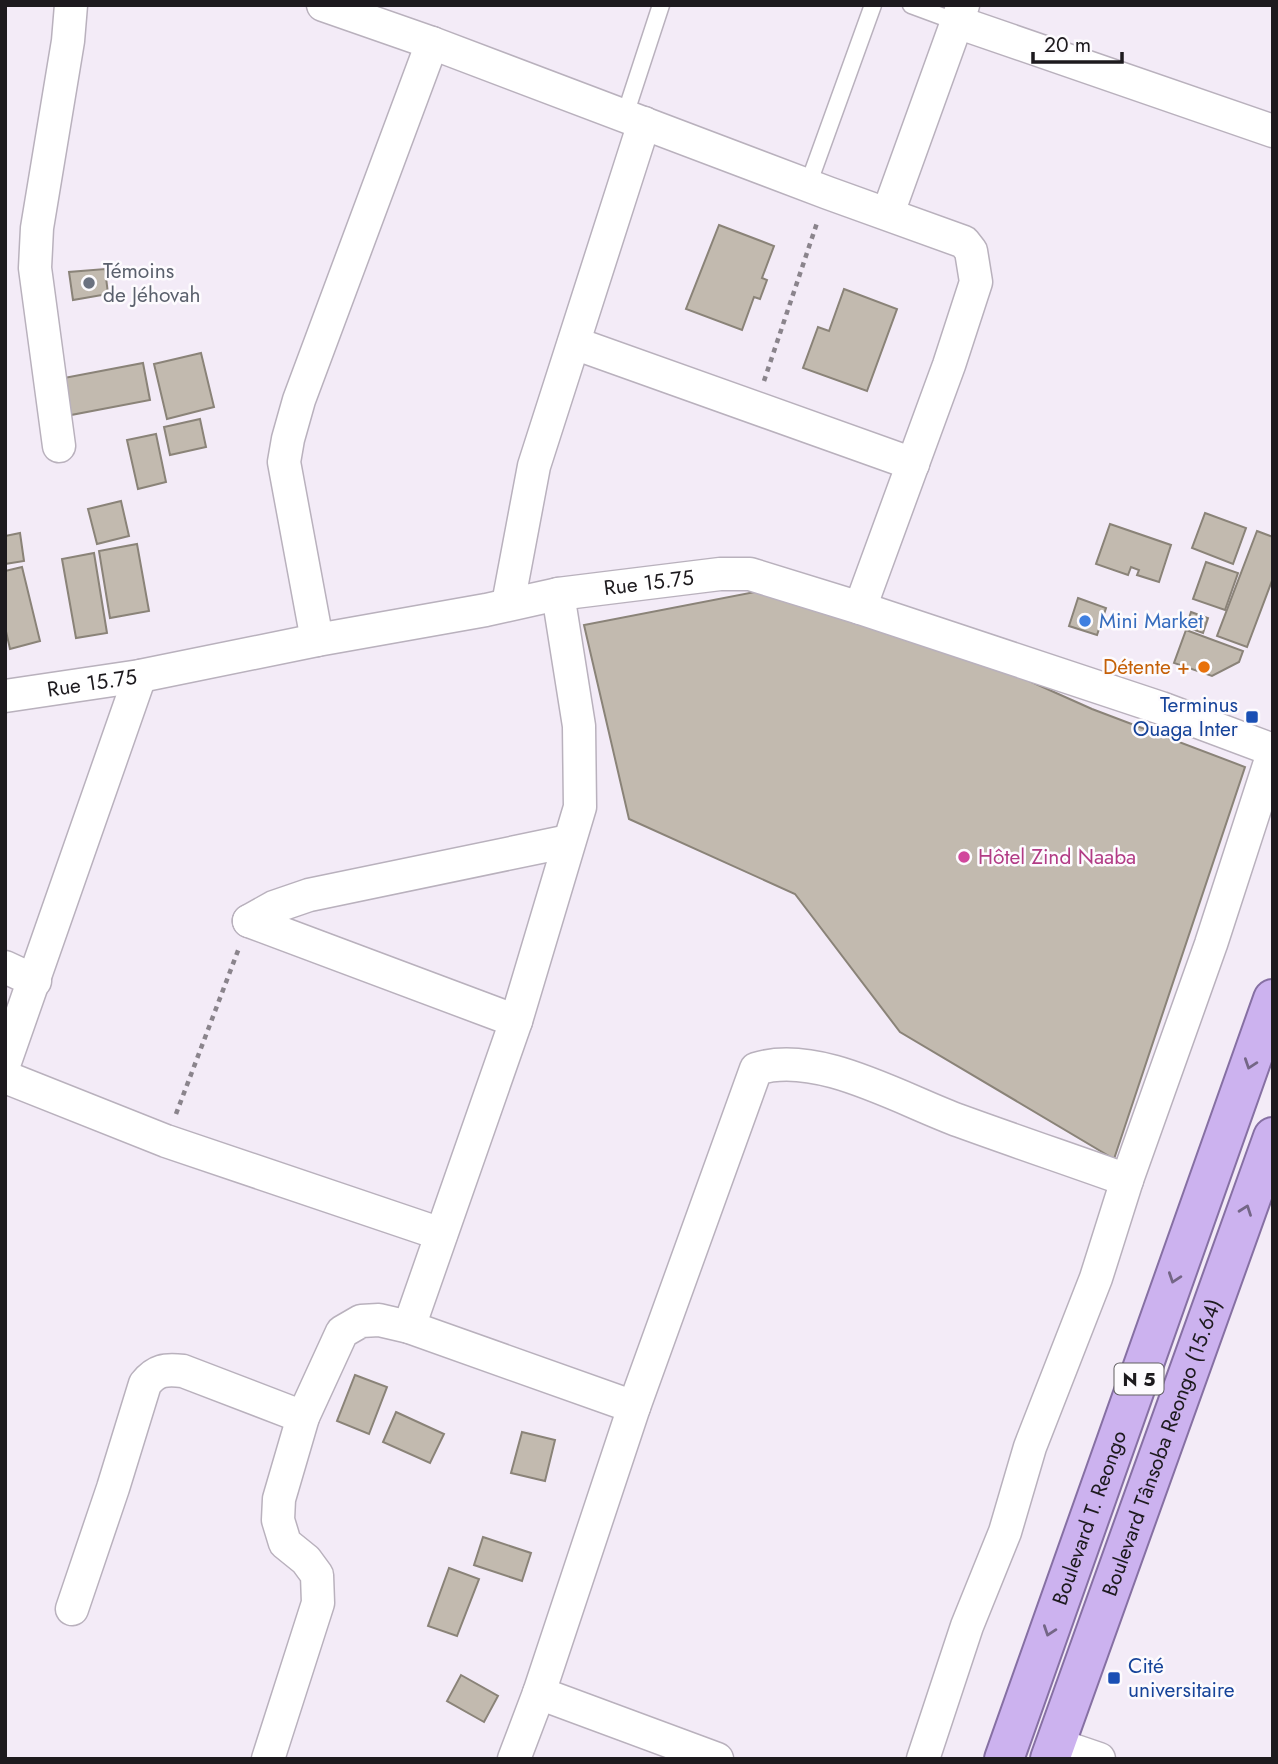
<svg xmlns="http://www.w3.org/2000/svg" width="1278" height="1764" viewBox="0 0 1278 1764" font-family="Jost,sans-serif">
<rect width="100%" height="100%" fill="#f3ebf7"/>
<g fill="#c2baaf" stroke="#8a8378" stroke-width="2">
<path d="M719,225l55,21 -12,32 5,2 -7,19 -6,-2 -12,33 -56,-21z"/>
<path d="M105,269l3,25 -35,6 -4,-28z"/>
<path d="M844,289l53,20 -30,82 -64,-23 15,-41 11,4z"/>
<path d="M201,353l13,54 -47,12 -13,-55z"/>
<path d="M143,363l7,37 -79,15 -7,-37z"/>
<path d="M200,419l6,28 -36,8 -6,-28z"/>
<path d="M156,434l10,48 -28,7 -11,-49z"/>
<path d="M121,501l8,35 -32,8 -9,-35z"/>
<path d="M1205,513l41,15 -13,36 -41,-16z"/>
<path d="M1110,524l61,21 -12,37 -22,-7 2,-5 -8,-3 -3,8 -32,-11z"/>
<path d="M1257,531l16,6v41l-26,69 -30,-11z"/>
<path d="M20,533l4,28 -19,3v-28z"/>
<path d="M137,544l12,67 -39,7 -11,-67z"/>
<path d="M94,553l13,80 -31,5 -14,-79z"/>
<path d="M1206,562l32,11 -13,37 -32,-11z"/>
<path d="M22,567l18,74 -30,8 -5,-22v-56z"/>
<path d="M765,590l253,86 74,33 153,58 -131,392 -214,-127 -105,-138 -166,-75 -45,-194z"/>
<path d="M1078,598l28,10 -9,27 -28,-9z"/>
<path d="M1191,612l17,6 -5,15 -17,-6z"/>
<path d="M1186,630l57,21 -4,11 -27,14 -38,-13z"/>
<path d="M355,1375l32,12 -18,47 -32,-13z"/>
<path d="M396,1412l48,22 -14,29 -47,-21z"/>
<path d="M522,1432l33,8 -10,41 -34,-8z"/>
<path d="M483,1537l48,16 -9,28 -48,-16z"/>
<path d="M449,1568l30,11 -22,57 -29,-10z"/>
<path d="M461,1675l37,21 -14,26 -37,-21z"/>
</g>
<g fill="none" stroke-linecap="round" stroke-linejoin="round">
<g stroke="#b9b1bd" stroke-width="19">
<g id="service">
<path d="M911,5l46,17"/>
<path d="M625,115l36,-110"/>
<path d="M808,185l65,-180"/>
</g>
</g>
<g stroke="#b9b1bd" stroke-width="35">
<g id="minor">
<path d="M323,5l109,38 396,150 136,49 7,9 5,31 -27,83 -89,243"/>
<path d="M957,22l316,109"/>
<path d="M888,213l75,-208"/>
<path d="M574,343l339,121"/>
<path d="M59,446l-24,-178 2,-40 31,-187 3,-36"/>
<path d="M508,604l26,-138 110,-343"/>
<path d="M317,640l-33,-178 4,-23 11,-39 133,-357"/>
<path id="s1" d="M5,696l135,-20 177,-36 169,-30 72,-16 162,-20h30l110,34 301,100 112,42"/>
<path d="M249,921l25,-14 35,-12 260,-54"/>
<path d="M249,921l267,100"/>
<path d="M5,967l30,14"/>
<path d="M5,1062l135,-386"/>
<path d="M5,1077l161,64 275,93"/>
<path d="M409,1327l107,-306 64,-214 -1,-81 -21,-132"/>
<path d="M72,1609l41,-121 32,-104c11,-14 20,-15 38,-13l120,46"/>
<path d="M539,1693l178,66"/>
<path d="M1055,1744l44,15"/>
<path d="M268,1759l50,-156 -1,-28 -11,-15 -21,-17 -7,-23 1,-21 24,-82 39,-85 19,-11 18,-1 30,7 225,80"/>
<path d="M514,1759l25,-66 95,-286 122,-338c61,-20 146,31 204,52 55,20 111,39 167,59"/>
<path d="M923,1759l44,-133 38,-94 25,-85 66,-169 31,-98 84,-236 62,-191"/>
</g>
</g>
<g stroke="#8670a3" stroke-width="42">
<g id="trunk">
<path id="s2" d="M1004,1759l269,-760"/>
<path id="s3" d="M1050,1759l223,-622"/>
</g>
</g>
<g stroke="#8a848c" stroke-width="4.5" stroke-dasharray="5 5" stroke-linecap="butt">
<path d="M764,381l54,-161"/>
<path d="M176,1114l63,-166"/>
</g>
<use href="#service" stroke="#fff" stroke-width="16"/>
<use href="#minor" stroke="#fff" stroke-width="32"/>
<use href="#trunk" stroke="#ccb2ef" stroke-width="38"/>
</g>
<defs><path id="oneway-chevron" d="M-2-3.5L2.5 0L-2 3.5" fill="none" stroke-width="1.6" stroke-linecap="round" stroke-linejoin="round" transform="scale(1.75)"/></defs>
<g stroke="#746686">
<use href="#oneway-chevron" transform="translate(1250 1064) rotate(109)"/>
<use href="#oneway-chevron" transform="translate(1246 1210) rotate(-70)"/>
<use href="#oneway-chevron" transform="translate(1174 1278) rotate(109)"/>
<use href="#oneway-chevron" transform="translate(1049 1631) rotate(109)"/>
</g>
<circle fill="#6b7280" stroke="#fdfbfe" stroke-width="2.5" cx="89" cy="283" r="7"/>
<circle fill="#3f7fe0" stroke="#fdfbfe" stroke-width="2.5" cx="1085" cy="621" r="7"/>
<circle fill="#e8710a" stroke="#fdfbfe" stroke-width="2.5" cx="1204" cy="667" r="7"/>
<g fill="#1a4fb4" stroke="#fdfbfe" stroke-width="2.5">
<rect x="1245" y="710" width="14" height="14" rx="3.5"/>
<rect x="1107" y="1671" width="14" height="14" rx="3.5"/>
</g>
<circle fill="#d1479c" stroke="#fdfbfe" stroke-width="2.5" cx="964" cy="857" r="7"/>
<g text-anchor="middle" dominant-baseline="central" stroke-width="5" stroke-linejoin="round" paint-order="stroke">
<rect fill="#fdfbfe" stroke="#605e61" stroke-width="2" x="1114.5" y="1363.5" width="49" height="31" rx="5"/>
<g font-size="19" font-weight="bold" fill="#1d1a1e">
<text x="1139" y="1379">N 5</text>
</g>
<g font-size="21" fill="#5b616d" stroke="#fdfbfe" text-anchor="start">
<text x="103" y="271">Témoins<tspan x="103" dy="24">de Jéhovah</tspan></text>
</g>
<g font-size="21" fill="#1d1a1e" stroke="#fdfbfe">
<text stroke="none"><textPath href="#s1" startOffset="654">Rue 15.75</textPath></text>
<text stroke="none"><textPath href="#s1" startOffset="88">Rue 15.75</textPath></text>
<text stroke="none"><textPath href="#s3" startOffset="331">Boulevard Tânsoba Reongo (15.64)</textPath></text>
<text stroke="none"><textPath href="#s2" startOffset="256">Boulevard T. Reongo</textPath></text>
</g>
<g font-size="21" fill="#366cbe" stroke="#fdfbfe" text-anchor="start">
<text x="1099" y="621">Mini Market</text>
</g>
<g font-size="21" fill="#c56008" stroke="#fdfbfe" text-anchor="end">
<text x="1190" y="667">Détente +</text>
</g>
<g font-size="21" fill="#164399" stroke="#fdfbfe" text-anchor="end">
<text x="1238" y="705">Terminus<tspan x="1238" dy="24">Ouaga Inter</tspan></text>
<text x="1128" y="1666" text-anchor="start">Cité<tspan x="1128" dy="24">universitaire</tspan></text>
</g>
<g font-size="21" fill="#b23c85" stroke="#fdfbfe" text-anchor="start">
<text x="978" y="857">Hôtel Zind Naaba</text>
</g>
</g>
<rect width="1278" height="1764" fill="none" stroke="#1d1a1e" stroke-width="14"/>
<path d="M1033 52v10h89v-10" fill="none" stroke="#1d1a1e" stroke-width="3.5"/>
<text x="1044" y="52" font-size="21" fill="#1d1a1e" stroke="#fdfbfe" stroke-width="5" paint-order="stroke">20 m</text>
</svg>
